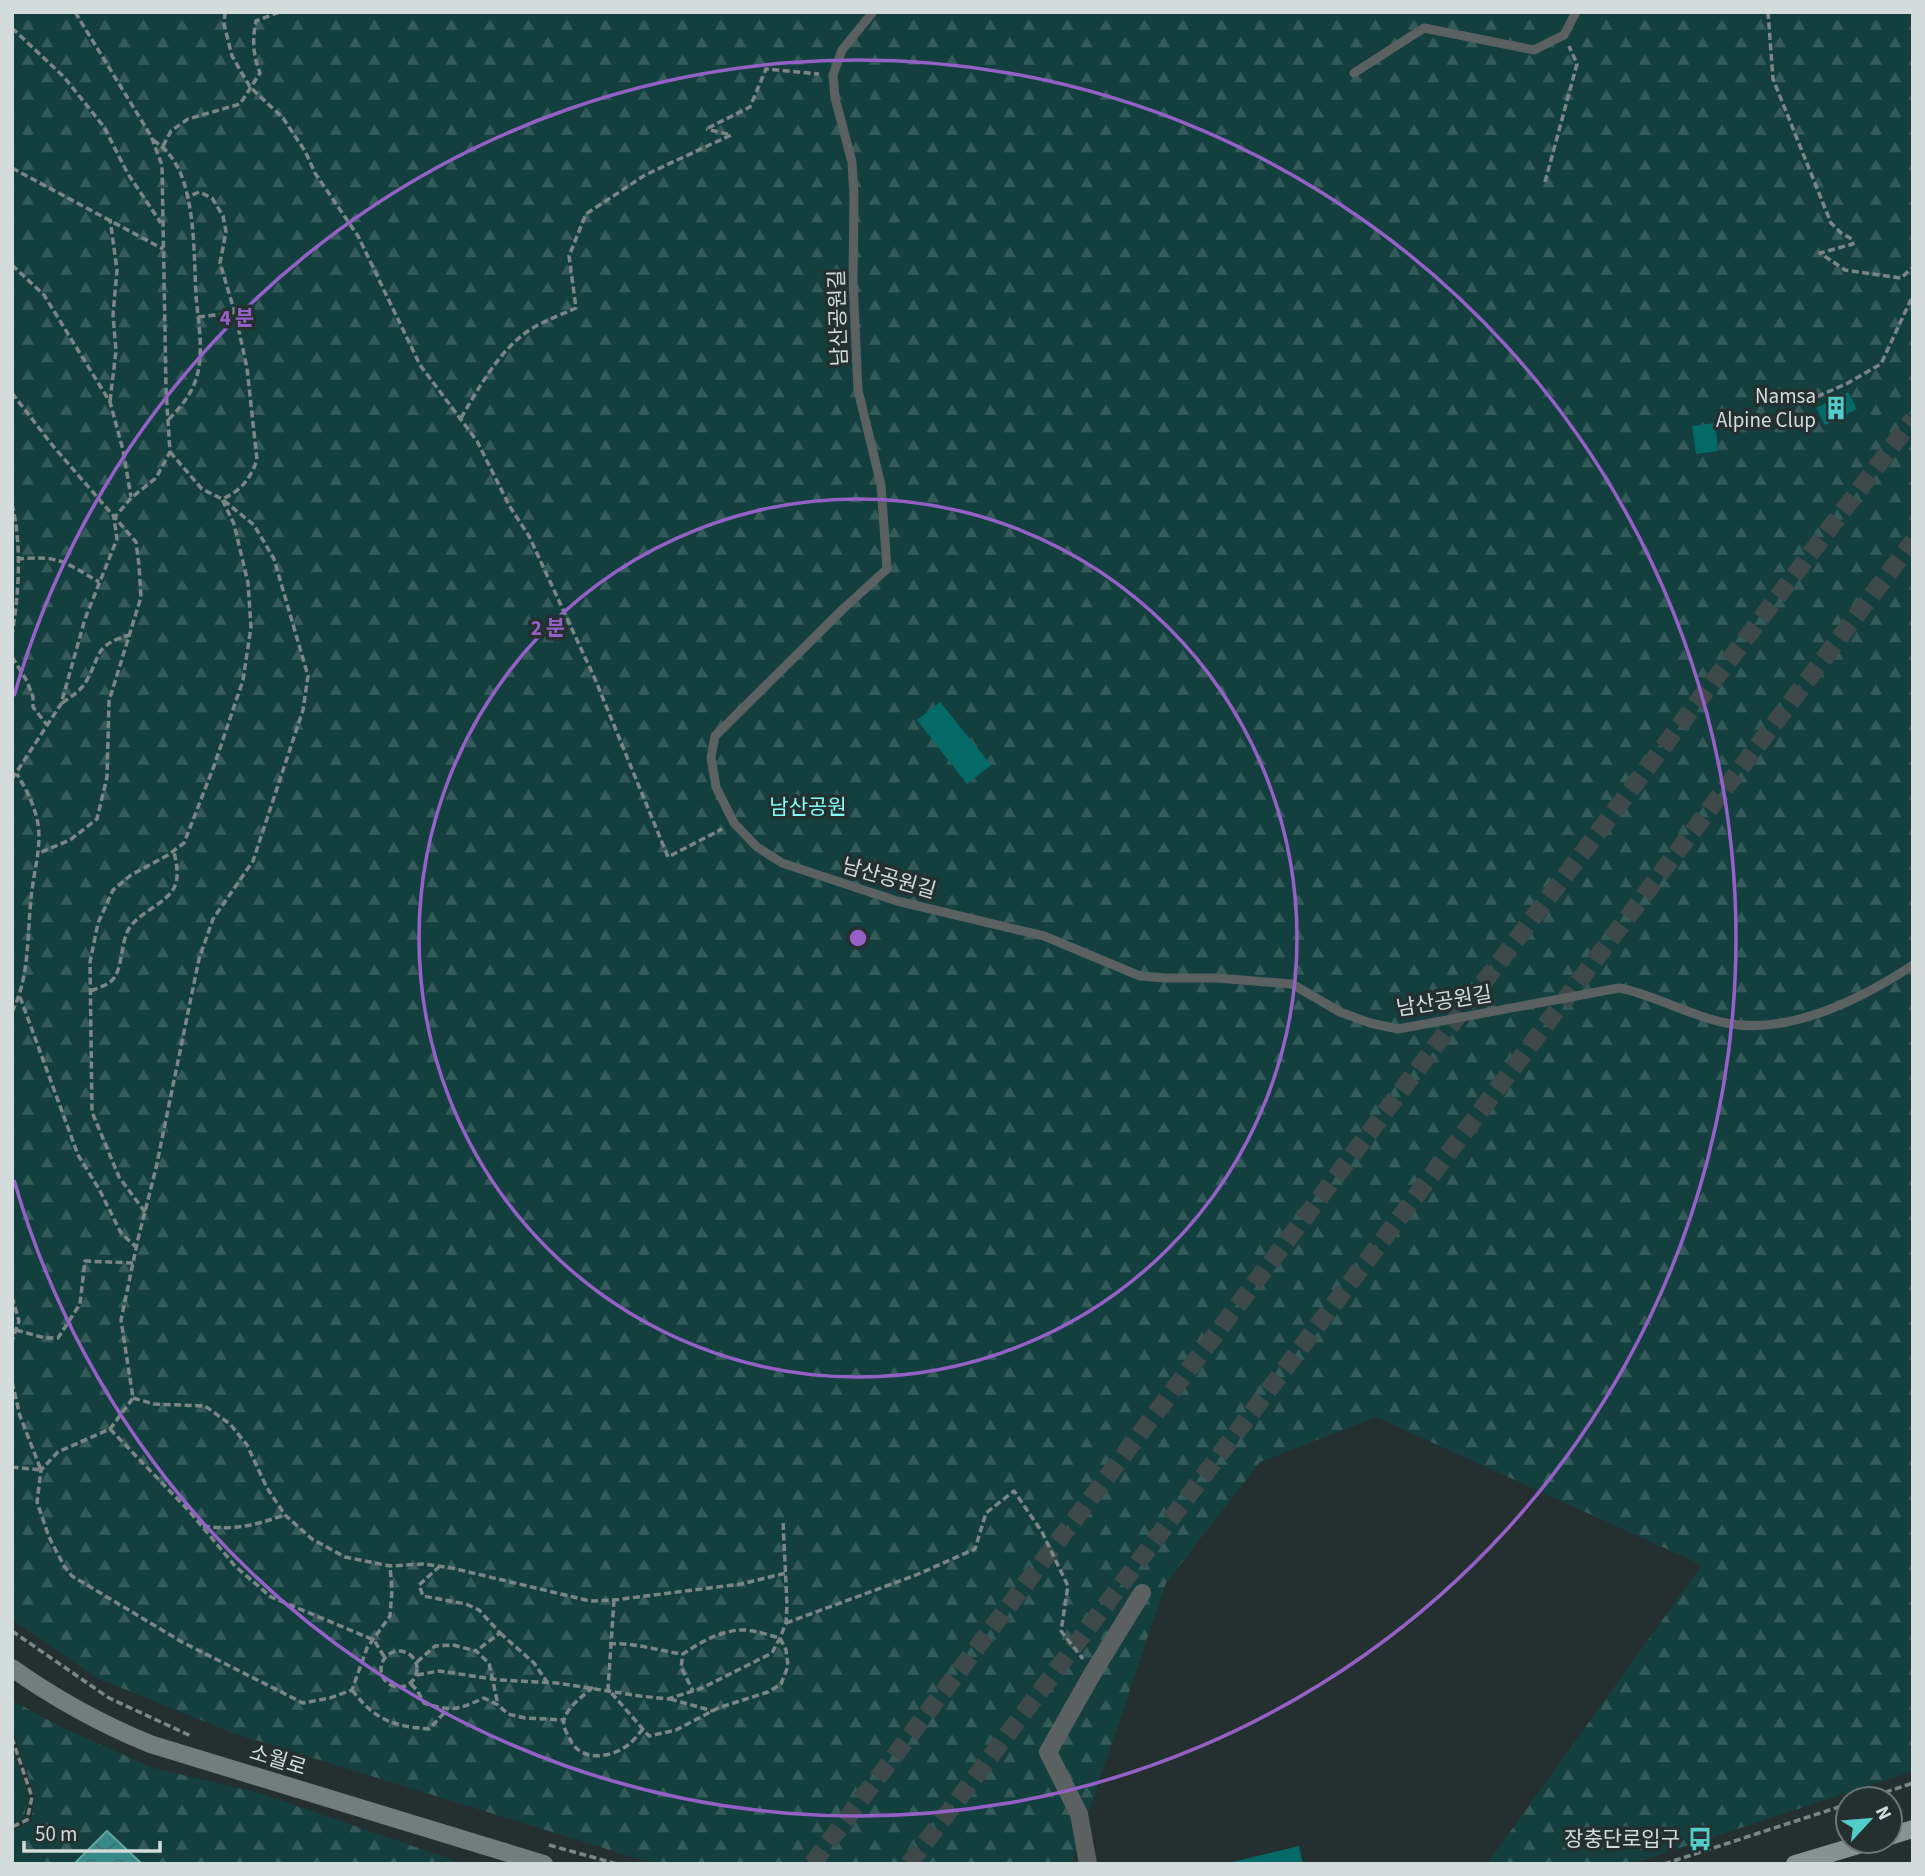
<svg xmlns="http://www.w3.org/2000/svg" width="1925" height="1876" viewBox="0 0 1925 1876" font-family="'Source Sans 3','Noto Sans KR',sans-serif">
<defs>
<pattern id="forest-firs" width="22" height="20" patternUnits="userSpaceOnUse" patternTransform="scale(1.75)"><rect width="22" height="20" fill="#13403f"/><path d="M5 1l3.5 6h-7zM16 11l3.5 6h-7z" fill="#345b5a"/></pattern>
<pattern id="water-waves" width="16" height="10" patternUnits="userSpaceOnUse" patternTransform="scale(1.75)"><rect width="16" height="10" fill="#358a87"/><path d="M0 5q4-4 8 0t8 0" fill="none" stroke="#39716f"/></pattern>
</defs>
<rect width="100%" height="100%" fill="#243030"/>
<g fill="url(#forest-firs)">
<path d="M12,12h1901v1759l-282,93h-144l215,-299 -326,-148 -116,45 -94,121 -95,281h-416l-422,-131 -136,-55 -85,-59z"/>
<path d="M12,1700l47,26 94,42 106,25 206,71h-453v-33l19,-10 4,-25 -23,-67z"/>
<path d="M12,1746l15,46 1,10 -5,17 -11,5z"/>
</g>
<path fill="url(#water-waves)" stroke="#65a3a0" stroke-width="2" d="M107,1831l35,33h-68z"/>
<g fill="#046a68">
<path d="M1848,392l9,17 -32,16 -9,-17z"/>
<path d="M1715,423l3,28 -22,3 -4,-28z"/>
<path d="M940,702l51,63 -24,19 -50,-64z"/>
<path d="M1299,1846l4,18h-75v-1z"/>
</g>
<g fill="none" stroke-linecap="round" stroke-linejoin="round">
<g stroke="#3e4a4a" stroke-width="18" stroke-dasharray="18 9" stroke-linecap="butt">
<path d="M812,1864l1101,-1445"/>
<path d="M909,1864l1004,-1323"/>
</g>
<g stroke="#7d8686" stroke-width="3.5" stroke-dasharray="7 3.5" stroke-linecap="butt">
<path d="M225,12l-1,12 8,32 18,31 33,31 22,33 10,22 43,63 62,129 57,76 33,66 19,29 66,143 73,178 54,-28"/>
<path d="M1768,12l5,67 58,144 10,10 11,6 1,5 -33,9 25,17 56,8 12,-11"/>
<path d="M12,28l52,49 40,50 24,47 33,49"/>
<path d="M708,128l42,-21 16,-38 53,5"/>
<path d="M153,140c13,9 20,17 27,32 15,35 14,85 16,123 2,26 8,55 1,81 -5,18 -16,31 -29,44"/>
<path d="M163,146l8,-15 17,-12 52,-15 20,-31c-7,-19 -8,-32 -4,-52l23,-9"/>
<path d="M12,168l151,81"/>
<path d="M1545,182l32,-118 -8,-18"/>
<path d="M12,265l32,30 66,107 13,48 8,47"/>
<path d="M198,317l36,-4"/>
<path d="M12,393l41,53 83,96 3,23 2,32 -32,104 -2,76 -10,42 -27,21 -31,13"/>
<path d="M110,401l6,-50 -3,-36 4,-45 -7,-51"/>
<path d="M1798,405l50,-22 33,-19 32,-69"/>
<path d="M461,418c19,-32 41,-73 75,-92 13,-7 27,-12 40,-18l-7,-52 17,-42 59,-39 86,-40 -25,-6"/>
<path d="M170,452l32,37 20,10 32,26 20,34 34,117 -5,34 -50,151 -40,58 -14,40 -43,209 -18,71 -17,81 12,78 -23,31 -52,23 -17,18 -4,32 12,35 15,29 8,10 110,66 121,61 27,-5 22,-8 15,-42 23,-32 2,-26 -2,-24"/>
<path d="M12,504c10,41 7,89 0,131"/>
<path d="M17,559c42,-4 48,3 82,23"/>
<path d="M12,657l15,24 6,16v10l14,18"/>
<path d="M62,703c10,-7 19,-12 25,-23 15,-28 8,-35 43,-45"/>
<path d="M12,779l49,-75 24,-85 32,-80 -3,-21 17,-20 25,-20 14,-26 -4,-63 -4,-224 -11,-29 -76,-124"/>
<path d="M91,991c6,-3 14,-5 19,-9 14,-10 9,-39 20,-55 11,-15 37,-25 44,-39 6,-12 2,-25 0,-37"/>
<path d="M20,997l58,158 21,34 22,44 15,14"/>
<path d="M12,1012c20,-39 14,-86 21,-129 3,-20 8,-38 5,-59 -3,-18 -12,-35 -21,-50"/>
<path d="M145,1212l-26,-35 -27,-65 -2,-150 8,-39 15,-33 18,-15 37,-20 16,-12 30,-77 29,-86 8,-53 -3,-44 -14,-59 -12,-25c19,-8 28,-20 35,-39l-10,-92 -12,-55 -15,-50 6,-31 -3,-16 -11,-18 -13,-6 -13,6"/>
<path d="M12,1297l7,24 -7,20"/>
<path d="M16,1330l29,8h13l22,-34 5,-43 48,2"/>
<path d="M12,1382l8,34 21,54 -29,-3"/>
<path d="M133,1398l21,6 51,2 25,18 17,21 20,43 18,27 27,24 33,18 45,9 33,-2 29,4 138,33 24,-1 127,-16 45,-11"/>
<path d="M110,1429l80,83 45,54 36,31 103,43 11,18"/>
<path d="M203,1526c29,5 54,-1 81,-11"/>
<path d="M440,1566l-21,19 4,11 43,8 13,6 21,23 -24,18"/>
<path d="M614,1600l-6,89 41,47 27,-6 42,-22 50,-16 13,-8 7,-18 -2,-16 -6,-12c-12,-3 -28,-9 -40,-8 -20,1 -41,13 -57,24l-2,13 12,24"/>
<path d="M786,1623l130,-48 59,-26 11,-36 28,-22 28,41 26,54 -7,45 22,28"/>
<path d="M12,1631l97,67 82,38"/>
<path d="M500,1633l34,30 13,19"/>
<path d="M609,1644c24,-2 50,7 74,10"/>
<circle cx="399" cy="1669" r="18"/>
<path d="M417,1662l18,-16 18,-1 23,6 13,12 9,42"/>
<path d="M417,1675l22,-4 61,9 57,3 83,13 28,3 34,-11 70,-35 8,-15 6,-15 1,-18 -4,-84"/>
<path d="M411,1684l6,6 7,13c29,9 33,7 60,-5l14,7 10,9 17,4 39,2"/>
<path d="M593,1687c-10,9 -26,20 -29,33 -2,7 4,15 7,21 11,21 40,17 57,4 6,-4 10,-11 15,-16"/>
<path d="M352,1690c23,30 40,36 77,39l18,-19"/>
<path d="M670,1699l43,12"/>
<path d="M12,1738l20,59 -5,23 -15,7"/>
<path d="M1865,1799l48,-16"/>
<path d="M549,1845l68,19"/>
<path d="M1664,1864l184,-60"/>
</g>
<g stroke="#5b6160" stroke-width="9">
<path d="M873,12l-31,38 -9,25 2,23 17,64 2,35 -1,85 5,108 23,95 6,84 -44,40 -128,127 -4,21 5,30 18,36 23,24 25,16 115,38 147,35 96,40 26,2h51l75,6 48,28 30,11 28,6 221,-41c37,7 70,28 107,35 63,13 137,-25 187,-58"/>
<path d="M1354,73l70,-45 110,22 30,-15 12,-23"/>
</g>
<path stroke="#5b6160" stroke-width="18" d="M1088,1864l-9,-50 -31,-62 46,-81 48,-78"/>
<path stroke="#737d7c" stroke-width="18" d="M12,1668c45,32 87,55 138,76l394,120"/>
<g stroke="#869291" stroke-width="18">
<path d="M1890,1836l23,-7"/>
<path d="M1795,1864l77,-23"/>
</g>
</g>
<g fill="none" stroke="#9661c7" stroke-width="3.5">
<circle cx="858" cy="938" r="439"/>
<path d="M14 696A878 878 0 1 1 14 1180"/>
</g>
<defs>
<g id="building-bare" transform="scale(1.89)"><path d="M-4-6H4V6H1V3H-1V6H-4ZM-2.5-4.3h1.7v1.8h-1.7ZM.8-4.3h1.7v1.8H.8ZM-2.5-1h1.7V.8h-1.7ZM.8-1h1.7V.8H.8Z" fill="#53cdc9" stroke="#243030" stroke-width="2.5" paint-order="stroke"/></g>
<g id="bus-bare" transform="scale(1.89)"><path d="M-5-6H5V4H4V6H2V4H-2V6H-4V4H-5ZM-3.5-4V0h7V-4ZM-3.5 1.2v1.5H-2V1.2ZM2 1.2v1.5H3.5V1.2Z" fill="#53cdc9" stroke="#243030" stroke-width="2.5" paint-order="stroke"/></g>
</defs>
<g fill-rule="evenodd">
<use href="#building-bare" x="1836" y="408"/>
<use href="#bus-bare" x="1700" y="1839"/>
</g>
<g text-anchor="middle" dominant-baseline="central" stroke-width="7" stroke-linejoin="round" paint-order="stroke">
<g font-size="21" fill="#d4dcdb" stroke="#243030">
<text transform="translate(838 318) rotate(-92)">남산공원길</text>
<text transform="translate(889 878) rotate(16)">남산공원길</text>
<text transform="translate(1444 1001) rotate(-9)">남산공원길</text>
<text transform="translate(278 1760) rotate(17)">소월로</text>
</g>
<g font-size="21" fill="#d4dcdb" stroke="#243030" text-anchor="end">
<text x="1816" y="396">Namsa<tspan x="1816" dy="24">Alpine Clup</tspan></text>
<text x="1680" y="1839">장충단로입구</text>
</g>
<g font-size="21" fill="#81fcf7" stroke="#243030">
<text x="808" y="807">남산공원</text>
</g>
</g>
<circle cx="858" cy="938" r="10" fill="#9661c7" stroke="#243030" stroke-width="3.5"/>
<g font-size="21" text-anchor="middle" font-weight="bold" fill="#9661c7" stroke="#243030" stroke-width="7" stroke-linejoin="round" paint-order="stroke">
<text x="237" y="325">4 분</text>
<text x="548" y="635">2 분</text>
</g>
<rect width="1925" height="1876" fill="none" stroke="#d4dcdb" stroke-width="28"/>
<g transform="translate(1869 1820) rotate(64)"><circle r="33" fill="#243030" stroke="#6a7574" stroke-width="2"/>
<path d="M0-5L12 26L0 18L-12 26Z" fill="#53cdc9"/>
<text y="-10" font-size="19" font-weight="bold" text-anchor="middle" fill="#d4dcdb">N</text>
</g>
<path d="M24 1841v10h136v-10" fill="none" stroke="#d4dcdb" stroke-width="3.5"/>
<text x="35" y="1841" font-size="21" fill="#d4dcdb" stroke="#243030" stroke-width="5" paint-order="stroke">50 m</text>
</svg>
